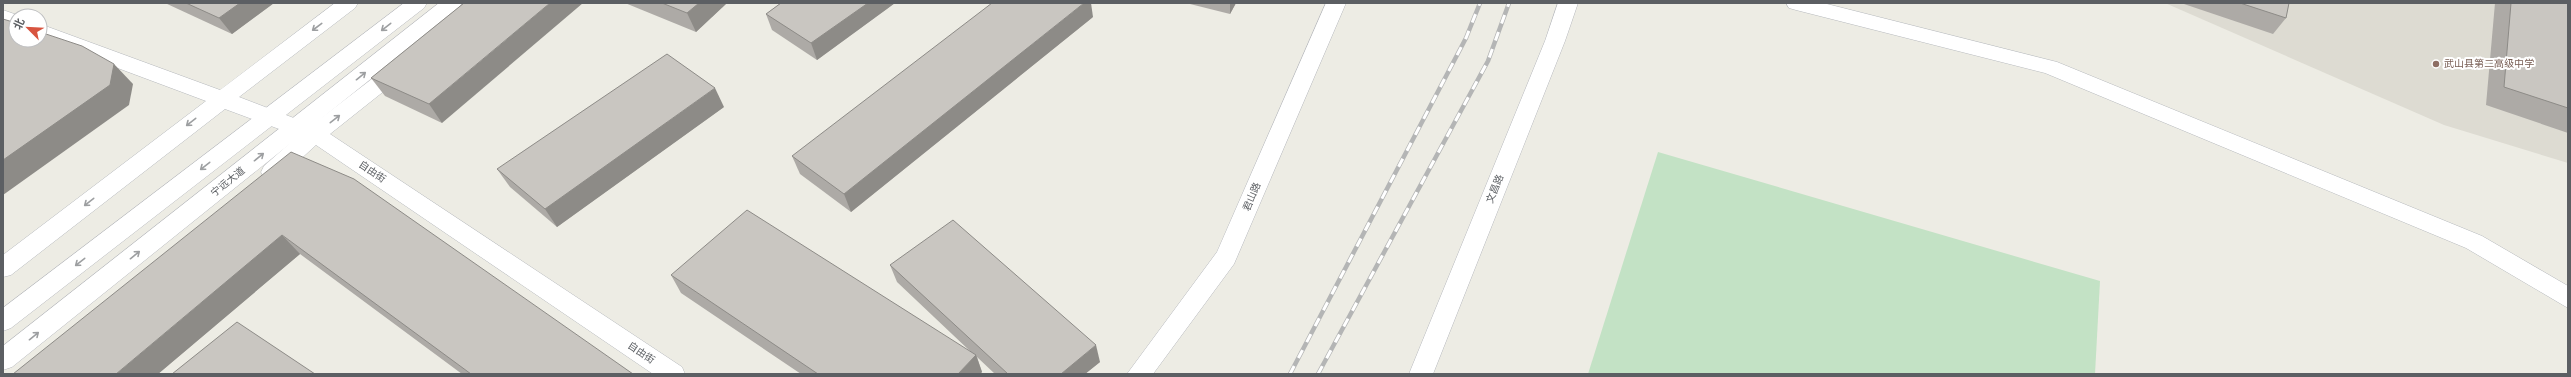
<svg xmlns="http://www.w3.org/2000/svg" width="2571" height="377" viewBox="0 0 2571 377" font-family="'Source Sans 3','Noto Sans SC',sans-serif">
<rect width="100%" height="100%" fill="#edece4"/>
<path fill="#dddbd2" d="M2165,3h403v160l-124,-38z"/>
<path fill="#c3e2c5" d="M1658,152l442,129 -5,93h-507z"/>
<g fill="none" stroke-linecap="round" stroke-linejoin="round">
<g stroke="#b6b9bd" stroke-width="1">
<g id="street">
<path d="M335,3h23l-3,5 -116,89 73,28 82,-63 7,-2 7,2 3,5 -3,5 -78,62 352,233 3,7h-32l-337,-229 -36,33 -8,2 -8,-2 -3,-6 3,-6 34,-30 -73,-27 -214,166 -8,2v-22l203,-154 -166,-62v-15l180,66z"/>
<path d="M1786,3h37l234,59 425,174 86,50v22l-102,-60 -421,-175 -249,-63 -7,-2z"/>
<path d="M3,10l17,6h-4v13l-13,-4z"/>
</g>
</g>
<g stroke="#b6b8bd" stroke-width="1">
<g id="secondary">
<path d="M404,3h23l-3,5 -413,320 -8,3v-23z"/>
<path d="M439,3h23l-3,5 -447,359 -9,3v-24z"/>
<path d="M1326,3h20l-112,261 -81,110h-26l90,-122z"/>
<path d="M1558,3h20l-13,38 -132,333h-24l136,-333z"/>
</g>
</g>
<use href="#street" fill="#fff" fill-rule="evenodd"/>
<use href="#secondary" fill="#fff" fill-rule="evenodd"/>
<g stroke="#b4b5b5" stroke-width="4.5">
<g id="rail">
<path d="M1290,374l176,-336 14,-35"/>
<path d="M1318,374l170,-313 21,-58"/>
</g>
</g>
<use href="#rail" stroke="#fff" stroke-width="3" stroke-dasharray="9" stroke-linecap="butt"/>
</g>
<g fill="#adaaa6">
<path d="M165,3h109l-42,31z"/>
<path d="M464,3l-22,120 -57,-27 -14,-18z"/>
<path d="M625,3h102l-31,29z"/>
<path d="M781,3h114l-78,57 -45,-30 -6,-16z"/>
<path d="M1186,3h50l-6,11z"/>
<path d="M2181,3h108l-3,15 -13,16z"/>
<path d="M2495,3h73v130l-82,-28z"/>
<path d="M1093,17l-242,195 -51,-38 -8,-18z"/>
<path d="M724,107l-167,120 -47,-40 -13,-18z"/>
<path d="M291,152l342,222h-171l-162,-120 -142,120z"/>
<path d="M890,265l210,97 -15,12h-90l-18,-17 5,15 -2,2h-179l-120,-81 -10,-18 300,77 -74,-70z"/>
</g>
<g fill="#8d8b87">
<path d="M240,3h34l-42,31 -13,-16z"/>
<path d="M550,3h33l-141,120 -13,-19z"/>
<path d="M699,3h28l-31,29 -9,-19z"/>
<path d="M868,3h27l-78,57 -6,-17z"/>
<path d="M1084,3h7l2,14 -242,195 -7,-18z"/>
<path d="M1231,3h5l-6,11v-10z"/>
<path d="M114,64l19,20 -4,21 -126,90v-35z"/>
<path d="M715,88l9,19 -167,120 -12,-18z"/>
<path d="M282,235l18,19 -142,120h-42z"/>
<path d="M1096,345l4,17 -15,12h-24z"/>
<path d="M976,355l6,17 -2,2h-22z"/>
</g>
<g fill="#c9c6c1" stroke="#8d8b87">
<path d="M186,3h54l-21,15z"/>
<path d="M464,3h86l-121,101 -58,-26z"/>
<path d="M662,3h37l-12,10z"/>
<path d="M781,3h87l-57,40 -45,-29z"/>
<path d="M992,3h92l-240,191 -52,-38z"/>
<path d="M2240,3h49l-3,15z"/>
<path d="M2511,3h57v105l-64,-21z"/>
<path d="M3,19l13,4v17h24v-8l42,14 32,18 -4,21 -107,75v-68h1l-1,-1z"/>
<path d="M667,54l48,34 -170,121 -48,-40z"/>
<path d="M291,152l63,27 279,195h-162l-189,-139 -166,139h-103z"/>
<path d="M747,210l229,145 -18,19h-140l-147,-99z"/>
<path d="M953,220l143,125 -35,29h-53l-118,-109z"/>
<path d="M237,322l78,52h-143z"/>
</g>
<defs><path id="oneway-shaft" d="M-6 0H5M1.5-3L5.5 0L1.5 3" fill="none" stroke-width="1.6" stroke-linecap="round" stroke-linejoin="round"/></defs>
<g stroke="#9d9fa1">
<use href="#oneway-shaft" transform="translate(317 27) rotate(143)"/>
<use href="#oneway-shaft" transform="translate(386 27) rotate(142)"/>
<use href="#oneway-shaft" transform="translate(361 76) rotate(-39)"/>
<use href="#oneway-shaft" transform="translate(335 119) rotate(-38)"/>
<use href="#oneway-shaft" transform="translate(191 122) rotate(142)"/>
<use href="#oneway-shaft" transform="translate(259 157) rotate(-39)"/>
<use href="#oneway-shaft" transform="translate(205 166) rotate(142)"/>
<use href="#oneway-shaft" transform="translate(89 202) rotate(142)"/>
<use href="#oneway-shaft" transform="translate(135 255) rotate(-39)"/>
<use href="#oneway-shaft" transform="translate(80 262) rotate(142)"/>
<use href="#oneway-shaft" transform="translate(34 336) rotate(-39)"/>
</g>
<circle fill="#8d6e63" stroke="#fff" stroke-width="1.5" cx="2436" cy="64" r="4"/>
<g text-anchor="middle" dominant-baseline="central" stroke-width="4" stroke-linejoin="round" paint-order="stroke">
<g font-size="10" fill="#785e54" stroke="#fff" text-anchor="start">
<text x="2444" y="64">武山县第二高级中学</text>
</g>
<g font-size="10" fill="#5c5f63" stroke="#fff">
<text transform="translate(372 172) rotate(34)">自由街</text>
<text transform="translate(228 182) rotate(-39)">宁远大道</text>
<text transform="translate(1495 189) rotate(-68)">文昌路</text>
<text transform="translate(1252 197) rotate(-67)">君山路</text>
<text transform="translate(641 353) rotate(34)">自由街</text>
</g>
</g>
<rect width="2571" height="377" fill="none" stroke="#5c5f63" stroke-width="8"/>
<g transform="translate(28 28) rotate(294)"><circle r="19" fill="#ffffff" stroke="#bebfc1"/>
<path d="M0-3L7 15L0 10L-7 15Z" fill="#d8543f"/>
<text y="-6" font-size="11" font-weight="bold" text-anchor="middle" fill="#5c5f63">北</text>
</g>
</svg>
